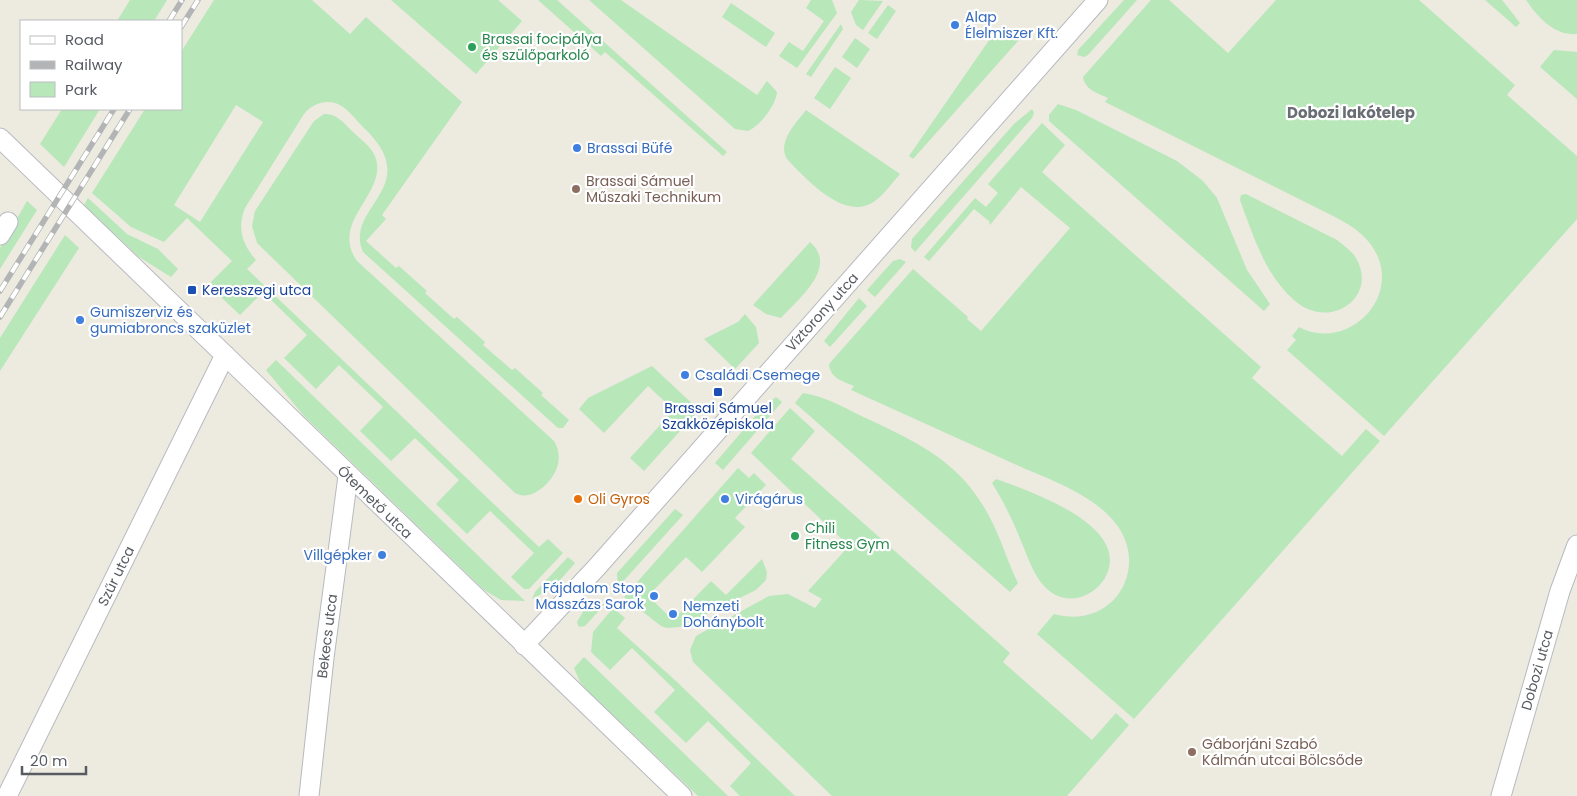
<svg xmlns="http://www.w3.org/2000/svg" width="1577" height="796" viewBox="0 0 1577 796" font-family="Poppins,sans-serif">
<rect width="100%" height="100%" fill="#edeadf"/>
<g fill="#b8e7ba" fill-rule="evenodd">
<path d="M130,0h37l-13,21h-37z"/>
<path d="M214,0h98l38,34 16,-17 96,85 -80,113 4,4 -20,22 30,27 3,-2 28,25 -2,2 29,26 3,-2 28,25 -2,3 29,25 3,-2 28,25 -2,2 28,25 -6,8h-5l-195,-176c-20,-45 63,-65 1,-124 -8,-8 -18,-22 -29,-25 -11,-3 -23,1 -31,11l-59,94c-8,20 -3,36 11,52l-9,9 292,278 9,-8 15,14 -34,36h-5l-13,-12 23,-24 -44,-42 -23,23 -31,-30 23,-24 -44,-42 -24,23 -31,-30 23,-24 -44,-42 -23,24 -32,-31 23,-23 -44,-43 -23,23 -32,-30 24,-24 -45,-43 -23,24 -33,-15 -39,-34 53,-84h36v-57zM236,105l27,17 -63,100 -26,-17z"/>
<path d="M391,0h107l24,21 -46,53z"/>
<path d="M538,0h19l170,152 -4,4 -118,-104 -4,4z"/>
<path d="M589,0h32l136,95 10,-14 10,11c-1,13 -17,34 -29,39l-13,-2z"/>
<path d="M811,0h21l5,13 -40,55 -18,-12 10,-14 14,9 21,-30 -18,-13z"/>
<path d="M859,0l24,1 -20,29 -7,-5 -5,-13z"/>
<path d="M1124,0h13l-49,55 -4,2 -7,-2 1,-5z"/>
<path d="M1151,0h18l59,53 48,-53h143l96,85 -8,10 70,61v63l-193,217 -97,-86 9,-10 -4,-4 7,-9c45,24 98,-23 79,-70 -8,-19 -24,-30 -41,-39l-232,-116 3,-4c-11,-5 -23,-8 -25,-21z"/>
<path d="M1485,0h17l18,23 -4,4z"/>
<path d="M1526,0h51v34c-23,2 -39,-17 -51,-34z"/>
<path d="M731,3l44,30 -9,14 -44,-30z"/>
<path d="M888,5l8,6 -19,28 -9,-6z"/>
<path d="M841,24l2,5 -32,48 -5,-3z"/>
<path d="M1003,32l10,3 6,5 -106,119 -4,-3 83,-120z"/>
<path d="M855,38l15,11 -13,19 -15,-11z"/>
<path d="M1554,50l23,2v47l-37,-32z"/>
<path d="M835,67l16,11 -21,31 -16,-11z"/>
<path d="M1058,104l18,6 101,51 26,20 14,17 30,72 23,34 -6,7 -215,-190v-6z"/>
<path d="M62,109h38l-36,58 -24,-23z"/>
<path d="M1032,109l2,4 -2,5 -117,134 -4,-5 1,-8 102,-115z"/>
<path d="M806,110l94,64c-9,10 -18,24 -30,30 -29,14 -65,-26 -83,-45 -10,-17 9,-36 19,-49z"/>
<path d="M324,114c12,-1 20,9 28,17 7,7 17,14 22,23 18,38 -46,66 -17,107l197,180c4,7 6,14 4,23 -3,16 -26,39 -43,29l-258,-250 -5,-17 3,-15 59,-90z"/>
<path d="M1042,123l23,22 -23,27 219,195 -9,11 90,78 24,-27 14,12 -246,278 -97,-85 17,-20c61,17 99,-50 58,-95 -25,-28 -69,-42 -102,-57 -53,-24 -106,-48 -159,-72l3,-4c-12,-5 -24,-8 -25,-22l84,-95 55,48 -1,2 14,12 89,-103 -49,-41 -31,38 -1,-4 -15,-12 -45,52 -5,-4 51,-59 11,9 12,-14 -10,-9z"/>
<path d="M1246,194l91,46c7,6 14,10 19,18 23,39 -27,74 -62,42 -29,-25 -41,-65 -54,-100l1,-5z"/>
<path d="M88,198l39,36 31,15 20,20 -7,8 -32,-20 -55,-52z"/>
<path d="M27,201l10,9 -37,59v-21z"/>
<path d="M65,235l14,13 -79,123v-33z"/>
<path d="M810,242c29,25 -12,57 -29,76l-15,-4 -13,-9z"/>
<path d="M900,259l6,3 -31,35 -8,-7 26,-29z"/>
<path d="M859,298l8,8 -37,41 -6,-6z"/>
<path d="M745,314l11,13 3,16 -24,26 -31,-30 34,-17z"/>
<path d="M276,360l249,241 -24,-1 -17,-10 -180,-174 -38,-46z"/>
<path d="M652,366l47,44 -55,61 -14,-13 44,-48 -26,-24 -44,47 -25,-24 9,-11z"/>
<path d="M803,393c23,3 47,18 67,27 51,24 92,44 119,96 12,22 18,45 29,67l-8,9 -215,-189z"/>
<path d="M776,397l6,5 -59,68 -8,-7 48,-56z"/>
<path d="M790,408l25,23 -24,28 219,194 -7,9 89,78 24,-27 13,12 -62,71h-235l-139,-134 -3,-12 6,-14 73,-40 19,-2 27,14 7,-9 -14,-8 41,-45 -98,-93z"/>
<path d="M738,468l11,10 5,-5 12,12 -31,33 10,9 -43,45 -16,-15 -38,39 25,24 38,-39 15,14 36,-36 5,13 -1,8 -10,10 -76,37 -13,1 -6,-2 -37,-29z"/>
<path d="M996,479c32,11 89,32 108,62 23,36 -27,77 -58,47 -13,-13 -18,-31 -25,-47 -8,-20 -17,-39 -29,-58z"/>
<path d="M675,509l8,6 -65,72 -1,-14z"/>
<path d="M568,557l7,6 -21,24 -22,12 3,-7z"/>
<path d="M597,604h8l-20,22 -6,1 -2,-5 7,-12z"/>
<path d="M613,608l12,10 -8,10 59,53 119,115h-55l-10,-10 21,-23 -43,-42 -22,22 -32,-31 21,-22 -43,-42 -22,22 -19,-18 2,-20z"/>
<path d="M584,657l144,139h-30l-109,-104 -9,-10 -6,-14z"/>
</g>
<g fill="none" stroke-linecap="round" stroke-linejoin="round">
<g stroke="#b7bac0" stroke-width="21">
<g id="minor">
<path d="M0,138l682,658"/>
<path d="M0,235l8,-13"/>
<path d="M524,645l73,-78 501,-567"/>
<path d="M7,796l218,-441"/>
<path d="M309,796l15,-138 24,-182"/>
<path d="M1501,796l59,-205 17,-46"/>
</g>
</g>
<use href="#minor" stroke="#fff" stroke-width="19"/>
<g stroke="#b3b4b5" stroke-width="5.5">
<g id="rail">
<path d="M169,21l13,-21"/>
<path d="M181,27l17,-27"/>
<path d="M0,291l114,-182"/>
<path d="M0,317l130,-208"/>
</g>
</g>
<use href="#rail" stroke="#fff" stroke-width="4" stroke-dasharray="11" stroke-linecap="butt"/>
</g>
<g fill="#3f7fe0" stroke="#fff" stroke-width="2">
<circle cx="955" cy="25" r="5"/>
<circle cx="577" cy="148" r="5"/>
<circle cx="80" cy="320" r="5"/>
<circle cx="685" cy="375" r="5"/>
<circle cx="725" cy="499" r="5"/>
<circle cx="382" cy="555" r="5"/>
<circle cx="654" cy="596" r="5"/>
<circle cx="673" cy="614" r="5"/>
</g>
<g fill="#2e9e5b" stroke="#fff" stroke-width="2">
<circle cx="472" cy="47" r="5"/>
<circle cx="795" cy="536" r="5"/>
</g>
<g fill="#8d6e63" stroke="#fff" stroke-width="2">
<circle cx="576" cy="189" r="5"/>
<circle cx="1192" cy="752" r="5"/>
</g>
<g fill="#1a4fb4" stroke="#fff" stroke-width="2">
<rect x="187" y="285" width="10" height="10" rx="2.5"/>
<rect x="713" y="387" width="10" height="10" rx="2.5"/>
</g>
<circle fill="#e8710a" stroke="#fff" stroke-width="2" cx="578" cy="499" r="5"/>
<g text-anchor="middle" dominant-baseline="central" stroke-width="4.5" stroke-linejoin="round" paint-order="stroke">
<g font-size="14" fill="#366cbe" stroke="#fff" text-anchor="start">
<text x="965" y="17">Alap<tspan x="965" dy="16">Élelmiszer Kft.</tspan></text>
<text x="587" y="148">Brassai Büfé</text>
<text x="90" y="312">Gumiszerviz és<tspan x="90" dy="16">gumiabroncs szaküzlet</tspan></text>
<text x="695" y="375">Családi Csemege</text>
<text x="735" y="499">Virágárus</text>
<text x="372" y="555" text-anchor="end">Villgépker</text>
<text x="644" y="588" text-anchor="end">Fájdalom Stop<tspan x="644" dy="16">Masszázs Sarok</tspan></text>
<text x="683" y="606">Nemzeti<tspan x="683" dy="16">Dohánybolt</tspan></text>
</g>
<g font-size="14" fill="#27864d" stroke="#fff" text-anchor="start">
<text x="482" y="39">Brassai focipálya<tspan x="482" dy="16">és szülőparkoló</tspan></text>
<text x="805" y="528">Chili<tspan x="805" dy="16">Fitness Gym</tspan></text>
</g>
<g font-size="14" fill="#785e54" stroke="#fff" text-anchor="start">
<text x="586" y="181">Brassai Sámuel<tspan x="586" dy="16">Műszaki Technikum</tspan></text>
<text x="1202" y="744">Gáborjáni Szabó<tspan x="1202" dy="16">Kálmán utcai Bölcsőde</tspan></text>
</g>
<g font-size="14" fill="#164399" stroke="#fff" text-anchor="start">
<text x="202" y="290">Keresszegi utca</text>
<text x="718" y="408" text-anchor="middle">Brassai Sámuel<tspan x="718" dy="16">Szakközépiskola</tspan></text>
</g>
<g font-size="14" fill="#585c62" stroke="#fff">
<text transform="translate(822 312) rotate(-48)">Víztorony utca</text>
<text transform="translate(375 502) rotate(44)">Ótemető utca</text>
<text transform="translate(116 576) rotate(-64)">Szűr utca</text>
<text transform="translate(327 636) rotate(-83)">Bekecs utca</text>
<text transform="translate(1537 670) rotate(-74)">Dobozi utca</text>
</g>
<g font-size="14" fill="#c56008" stroke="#fff" text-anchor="start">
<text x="588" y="499">Oli Gyros</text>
</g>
<g font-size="15" font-weight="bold" fill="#696e74" stroke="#fff">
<text x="1351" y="112">Dobozi lakótelep</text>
</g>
</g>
<rect x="20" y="20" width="162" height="90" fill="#ffffff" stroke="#bcbec0"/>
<rect x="30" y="36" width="25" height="8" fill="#ffffff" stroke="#bcbec0"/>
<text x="65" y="45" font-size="15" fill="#585c62">Road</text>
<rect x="30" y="61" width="25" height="8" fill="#b3b4b5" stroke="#bcbec0"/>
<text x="65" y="70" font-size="15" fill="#585c62">Railway</text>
<rect x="30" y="82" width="25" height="15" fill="#b8e7ba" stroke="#bcbec0"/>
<text x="65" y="95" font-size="15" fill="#585c62">Park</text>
<path d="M22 766v8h64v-8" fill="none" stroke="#585c62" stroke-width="2.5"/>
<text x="30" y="766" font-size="15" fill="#585c62" stroke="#ffffff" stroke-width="4" paint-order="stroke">20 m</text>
</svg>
